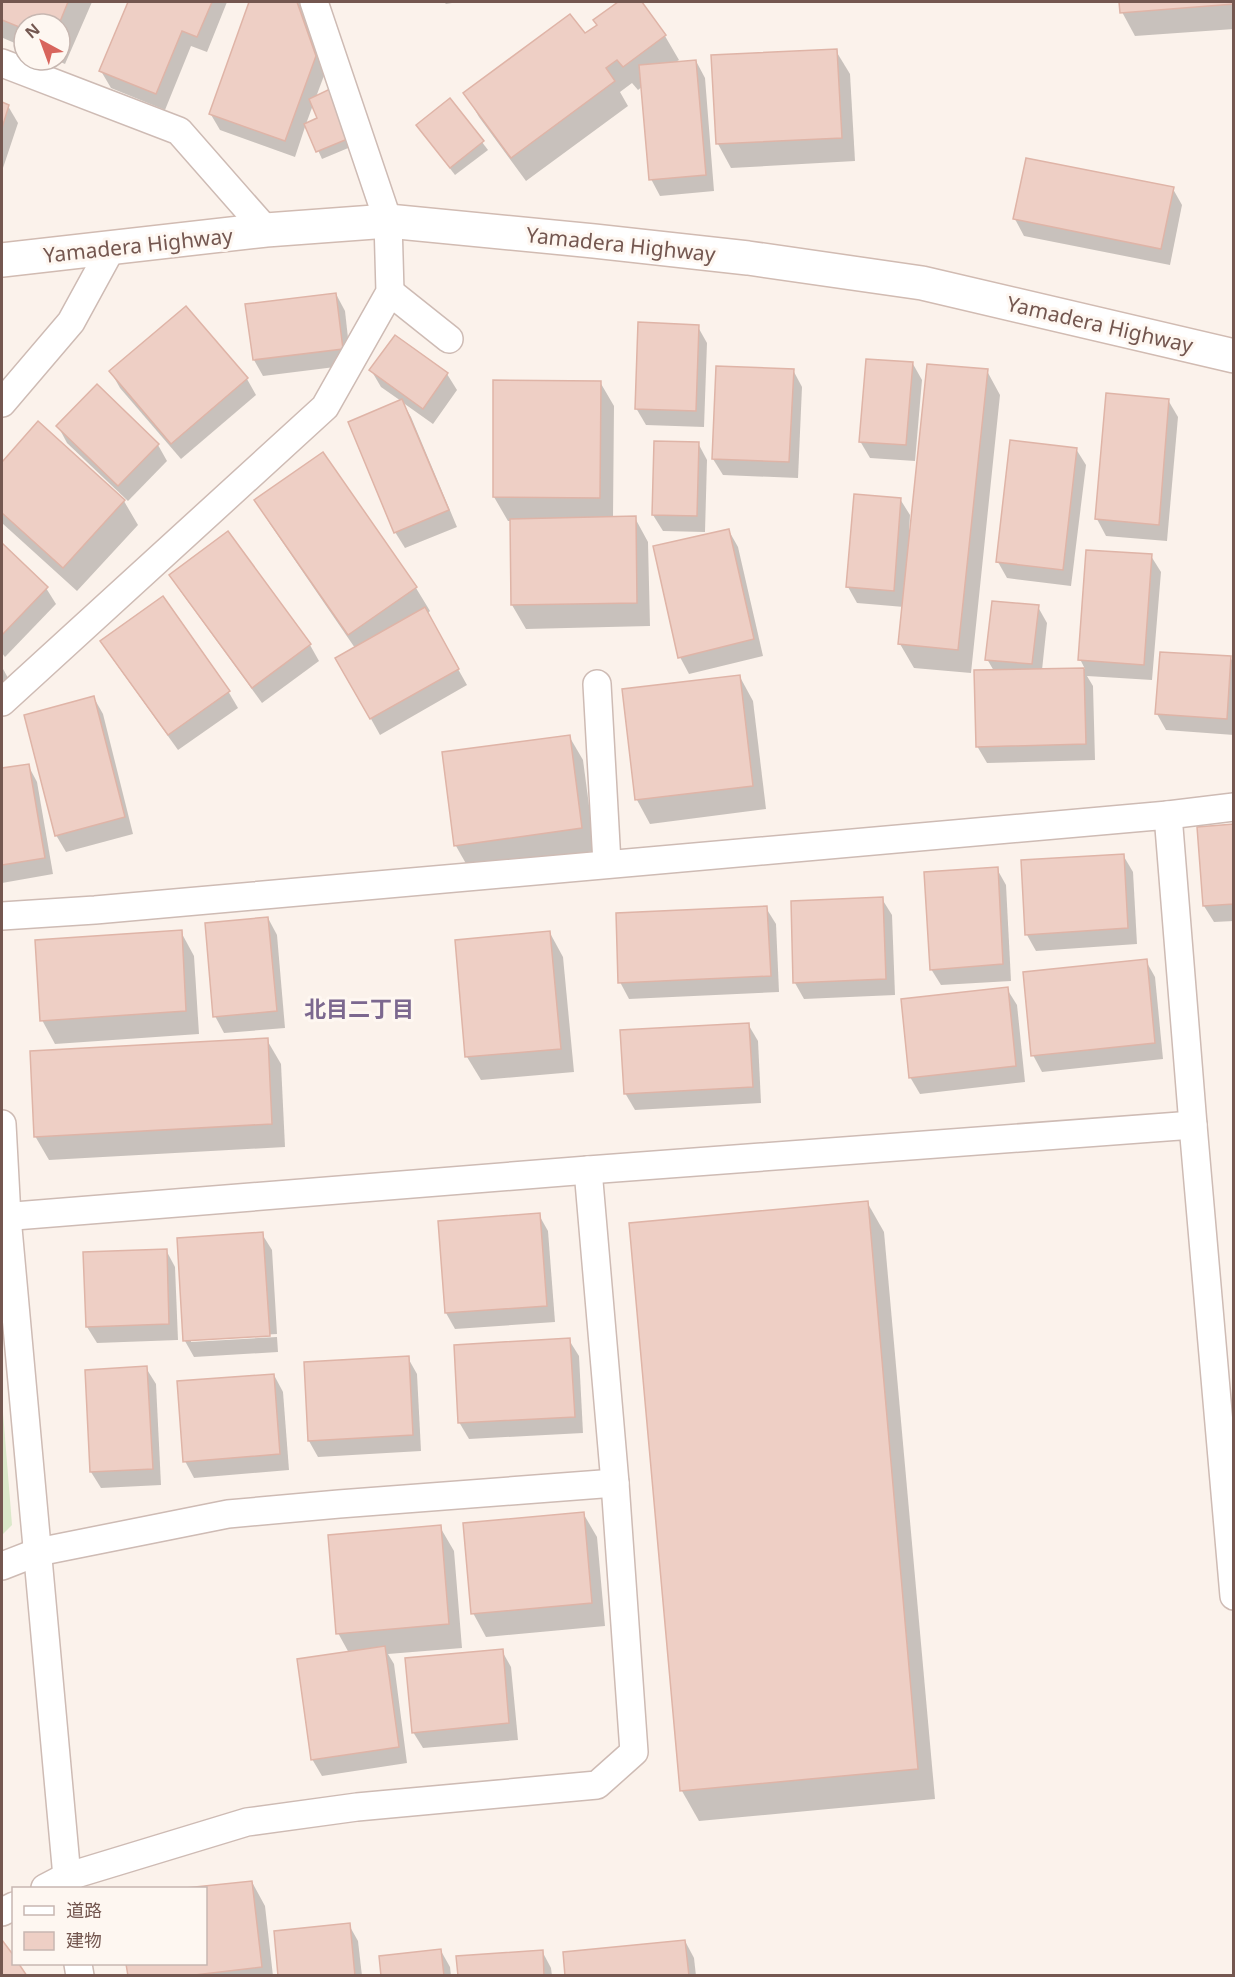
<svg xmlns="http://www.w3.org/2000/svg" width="1235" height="1977" viewBox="0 0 1235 1977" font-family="'Noto Sans','Noto Sans JP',sans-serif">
<rect width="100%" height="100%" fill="#fbf2eb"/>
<path fill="#dbe8ca" d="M2,1400l10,125 -10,10z"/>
<g fill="#0003" fill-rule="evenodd">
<path d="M2,2h90l-27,62 -9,-4h4v-36h-36v23l-21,-9 -1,-3z"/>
<path d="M129,2h98l-20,50 -16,-6 -26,64 -54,-22 -10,-17z"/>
<path d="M251,2h47l5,8 22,63 -9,24 37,49 -31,13 -16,-35 -11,33 -75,-27 -10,-17zM313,105l6,14 -13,5z"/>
<path d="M444,2h14l-12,2z"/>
<path d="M620,2h20l25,34 14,24 -5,3 22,-2 9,17 9,113 -54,5 -9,-17 -8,-93 -5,4 -6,-7 -12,9 8,14 -102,75 -47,-64 -14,-24 119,-57 15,-10 -4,-6z"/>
<path d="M1121,2h113v27l-99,7 -13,-24z"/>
<path d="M836,51l14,23 5,87 -124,7 -13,-24 -5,-87z"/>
<path d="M450,100l38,50 -33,25 -32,-42z"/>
<path d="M2,104l6,2 10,17 -16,48z"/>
<path d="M1173,189l9,16 -12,60 -146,-29 -9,-17z"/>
<path d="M336,294l9,17 6,54 -88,11 -9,-16z"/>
<path d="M698,327l9,16 -3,84 -58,-2 -10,-17z"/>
<path d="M913,364l9,16 -7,81 -45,-3 -10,-17z"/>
<path d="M371,370l76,4 10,16 -24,34 -31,-22 9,15 46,110 -52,21 -10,-16 6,-131 -20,-14z"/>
<path d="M793,370l9,17 -4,91 -75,-3 -10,-16z"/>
<path d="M987,371l13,24 -29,278 -57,-5 -14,-24 4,-37 -47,-4 -9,-16 52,-88 10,16 -1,16h2z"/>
<path d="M111,372l136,7 9,16 -75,64 -61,-71z"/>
<path d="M495,382h105l14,24 -1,112h22l13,24 2,84 -124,3 -14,-24 -1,-84h-3l-14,-24z"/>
<path d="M1107,395l61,5 10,17 -11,124 -61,-5 -9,-17z"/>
<path d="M38,423l82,75 1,-2 17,29 -61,66 -75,-68v-59z"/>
<path d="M58,426l100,19 9,16 -39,40 -61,-58z"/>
<path d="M698,443l9,17 -2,72 -42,-1 -10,-16z"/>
<path d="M1076,449l10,16 -15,121 -64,-8 -9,-16z"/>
<path d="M323,454l93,134 14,23 -3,3 40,71 -87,50 -43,-77 18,-10 -85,-124 -14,-23z"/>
<path d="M729,531l9,16 25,109 -74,18 -9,-17z"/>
<path d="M2,545l44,43 10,16 -51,53 -3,-4z"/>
<path d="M1151,556l10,16 -9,108 -65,-4 6,10 2,74 -108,3 -10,-17 17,-75 -7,-12 51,-52 9,16 -5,47 43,-1 -5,-10z"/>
<path d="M171,576l139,69 9,16 -57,42 -81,-111z"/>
<path d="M102,641l126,50 10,17 -60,42 -66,-92z"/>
<path d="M1230,657l4,7v71l-68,-5 -9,-16z"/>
<path d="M2,667l12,22 -12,13z"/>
<path d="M740,677l13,24 13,108 -116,15 -13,-24z"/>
<path d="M94,698l9,16 30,120 -67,18 -10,-17z"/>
<path d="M569,736l14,24 12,91 -126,18 -13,-23z"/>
<path d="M28,765l9,17 16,92 -51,9v-113z"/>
<path d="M1234,826v95l-20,1 -10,-16z"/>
<path d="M1123,855l10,17 4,72 -101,7 -9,-16z"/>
<path d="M997,869l9,16 5,96 -70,4 -10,-16z"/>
<path d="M882,899l10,16 3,80 -91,4 -9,-16z"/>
<path d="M766,908l10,16 3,68 -150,7 -9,-17z"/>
<path d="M268,918l9,17 8,93 -61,5 -9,-17z"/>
<path d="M181,932l13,24 5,78 -144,10 -13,-24z"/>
<path d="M550,933l13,24 11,115 -93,8 -14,-23z"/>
<path d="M1146,961l9,16 8,82 -121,13 -9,-17z"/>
<path d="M1007,989l10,16 8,77 -105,12 -10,-17z"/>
<path d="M748,1024l10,17 3,62 -126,7 -10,-17z"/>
<path d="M267,1040l14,24 4,83 -236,13 -14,-24z"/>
<path d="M867,1202l17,30 51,567 -236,22 -17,-30 -51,-567z"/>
<path d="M539,1215l9,16 7,91 -100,7 -9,-16 -7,-91z"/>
<path d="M262,1234l10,16 5,84 -86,5v3l86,-5 1,15 -84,5 -9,-16z"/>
<path d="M166,1250l9,17 3,73 -81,3 -10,-16 -2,-74z"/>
<path d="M569,1340l10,16 4,77 -114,6 -10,-17z"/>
<path d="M408,1358l9,16 4,77 -103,6 -9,-16z"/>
<path d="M146,1368l10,16 5,101 -60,3 -10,-16z"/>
<path d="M274,1375l9,17 6,78 -95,8 -9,-17z"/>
<path d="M583,1513l14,24 8,89 -119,11 -13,-24z"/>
<path d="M440,1527l14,24 8,97 -74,6 6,10 13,99 -85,13 -10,-17 37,-106 -11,-20z"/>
<path d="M502,1651l9,16 7,73 -95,8 -10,-16z"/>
<path d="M252,1882l13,24 8,70h-144l-1,-12h78v-76h-8z"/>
<path d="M349,1925l9,16 4,35h-82z"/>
<path d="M685,1941l9,17 2,18h-129z"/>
<path d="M2,1943l12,21h3l9,12h-24z"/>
<path d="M441,1951l9,16 1,9h-69z"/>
<path d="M542,1951l9,17 1,8h-93z"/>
</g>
<g fill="#eecfc5" stroke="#dfb4a7" stroke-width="1.5">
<path d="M2,2h66l-9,22h-35v5l-22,-9z"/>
<path d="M128,2h84l-15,35 -15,-6 -26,63 -57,-23z"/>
<path d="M249,2h48l19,54 -31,85 -76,-27z"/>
<path d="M618,2h24l24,33 -43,32 -6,-7 -11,8 9,13 -104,77 -48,-65 107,-79 15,19 12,-8 -4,-5z"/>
<path d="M1119,2h115v2l-114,9z"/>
<path d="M837,49l5,89 -126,6 -5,-89z"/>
<path d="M696,60l10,115 -57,5 -10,-115z"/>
<path d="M330,89l20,49 -34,14 -12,-28 13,-6 -8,-19z"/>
<path d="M450,98l34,43 -34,27 -34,-43z"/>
<path d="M2,102l7,3 -7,23z"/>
<path d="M1026,158l148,29 -13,62 -148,-30z"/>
<path d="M336,293l7,56 -90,11 -8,-56z"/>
<path d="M186,306l62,72 -77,66 -62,-73z"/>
<path d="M638,322l61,3 -3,86 -61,-2z"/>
<path d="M395,335l53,38 -25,36 -54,-39z"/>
<path d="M866,359l47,3 -7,83 -47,-3z"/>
<path d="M927,364l61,5 -30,281 -60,-6z"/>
<path d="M716,366l78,3 -5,93 -77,-3z"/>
<path d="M493,380l108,1 -1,117 -107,-1z"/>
<path d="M97,384l62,60 -41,42 -62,-60z"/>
<path d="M1106,393l63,6 -10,126 -64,-6z"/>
<path d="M402,399l47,111 -55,23 -46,-111z"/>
<path d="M38,421l87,79 -62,68 -61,-55v-51z"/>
<path d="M1010,440l67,8 -14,122 -67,-8z"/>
<path d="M654,441l45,1 -2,74 -45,-1z"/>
<path d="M323,452l94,135 -69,48 -94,-135z"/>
<path d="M854,494l47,4 -7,93 -48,-4z"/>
<path d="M636,516l1,87 -126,2 -1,-86z"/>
<path d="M729,529l25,110 -76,19 -25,-112z"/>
<path d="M228,531l83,113 -59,44 -83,-113z"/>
<path d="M2,543l46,44 -46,48z"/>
<path d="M1086,550l66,4 -8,111 -66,-5z"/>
<path d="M163,596l67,95 -62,44 -68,-94z"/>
<path d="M992,601l47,4 -7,59 -47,-4z"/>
<path d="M425,607l34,62 -89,50 -35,-61z"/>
<path d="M1160,652l71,4 -4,63 -72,-5z"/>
<path d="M1084,668l2,76 -110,3 -2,-77z"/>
<path d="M740,675l13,111 -118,14 -13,-111z"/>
<path d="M94,696l31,121 -70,19 -31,-121z"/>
<path d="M570,735l12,93 -128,18 -12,-94z"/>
<path d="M29,764l16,94 -43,7v-97z"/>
<path d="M1234,824v80l-31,2 -6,-79z"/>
<path d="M1124,854l4,74 -103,7 -4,-75z"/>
<path d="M998,867l5,97 -73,6 -6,-98z"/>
<path d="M883,897l3,82 -93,4 -2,-82z"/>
<path d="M767,906l4,70 -153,7 -2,-70z"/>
<path d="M268,917l9,94 -64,6 -8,-94z"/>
<path d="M182,930l4,81 -146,10 -5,-81z"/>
<path d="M550,931l11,118 -96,8 -10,-117z"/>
<path d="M1147,959l8,84 -124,13 -8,-84z"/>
<path d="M1008,987l8,79 -107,12 -8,-79z"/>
<path d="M749,1023l4,64 -129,7 -4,-64z"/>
<path d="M268,1038l4,86 -238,13 -4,-86z"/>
<path d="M868,1201l50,568 -238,22 -51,-568z"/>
<path d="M540,1213l7,93 -102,7 -7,-92z"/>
<path d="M263,1232l7,104 -87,5 -6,-103z"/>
<path d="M167,1249l2,75 -83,3 -3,-75z"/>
<path d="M570,1338l5,79 -117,6 -4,-78z"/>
<path d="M409,1356l4,79 -105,6 -4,-79z"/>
<path d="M147,1366l6,103 -63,3 -5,-102z"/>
<path d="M274,1374l6,80 -97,8 -6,-81z"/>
<path d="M584,1512l8,91 -121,11 -8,-91z"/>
<path d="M441,1525l8,99 -113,10 -8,-99z"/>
<path d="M385,1646l14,101 -88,13 -14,-101z"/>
<path d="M503,1649l6,74 -97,10 -7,-75z"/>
<path d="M252,1881l10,86 -76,9h-58l-2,-12h80v-76h-21z"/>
<path d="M350,1923l5,53h-77l-4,-45z"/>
<path d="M2,1940l12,16v8h5l8,12h-25z"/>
<path d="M685,1940l4,36h-124l-2,-24z"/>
<path d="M441,1949l3,27h-63l-2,-20z"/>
<path d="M543,1950l1,26h-86l-2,-20z"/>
</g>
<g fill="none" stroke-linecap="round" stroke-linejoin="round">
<g stroke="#cebbb4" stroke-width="30">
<g id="lane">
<path d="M2,63l177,68 87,99"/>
<path d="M390,292l59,47"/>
<path d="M2,403l69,-81 41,-75"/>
<path d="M597,684l10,179"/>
<path d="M2,702l323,-295 65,-115 -2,-71 -74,-219"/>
<path d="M1168,815l66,-8"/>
<path d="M2,916l93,-6 1073,-95 25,310"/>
<path d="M2,1124l5,93 61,671"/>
<path d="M2,1217l586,-47 605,-45 41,471"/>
<path d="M2,1566l36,-14 190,-38 111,-10 276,-21"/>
<path d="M45,1888l21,-11 181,-55 110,-15 240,-22 37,-33 -19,-269 -27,-313"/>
<path d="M2,1912l12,-6"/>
<path d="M78,1964l2,12"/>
</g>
</g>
<g stroke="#d1bbb2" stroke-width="36">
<path id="secondary" d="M2,260l264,-30 122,-9 206,20 154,17 174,25 312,73"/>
</g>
<use href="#lane" stroke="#fff" stroke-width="27"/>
<use href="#secondary" stroke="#fff" stroke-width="33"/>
</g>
<g text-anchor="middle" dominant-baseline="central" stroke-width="6" stroke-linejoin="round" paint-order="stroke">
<g font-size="21" fill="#745750" stroke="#fef7f1">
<text transform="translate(621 244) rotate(6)">Yamadera Highway</text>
<text transform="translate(138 245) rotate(-6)">Yamadera Highway</text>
<text transform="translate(1100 324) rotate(13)">Yamadera Highway</text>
</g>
<g font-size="22" font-weight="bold" fill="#7c688f" stroke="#fef7f1">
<text x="359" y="1008">北目二丁目</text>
</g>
</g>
<rect width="1235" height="1977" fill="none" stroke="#745750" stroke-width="6"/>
<rect x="12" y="1887" width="195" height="78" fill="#fef7f1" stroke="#c7b7b1" stroke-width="1.5"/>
<rect x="24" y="1906" width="30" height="9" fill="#ffffff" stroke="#c7b7b1" stroke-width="1.5"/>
<text x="66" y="1917" font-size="18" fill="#745750">道路</text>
<rect x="24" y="1932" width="30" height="18" fill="#eecfc5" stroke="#c7b7b1" stroke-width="1.5"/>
<text x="66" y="1947" font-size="18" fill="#745750">建物</text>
<g transform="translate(42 42) rotate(319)"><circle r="28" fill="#fef7f1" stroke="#c7b7b1" stroke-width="1.5"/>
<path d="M0-4.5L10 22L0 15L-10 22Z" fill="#d8655d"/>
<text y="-9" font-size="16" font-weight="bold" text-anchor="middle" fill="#745750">N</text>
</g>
</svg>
